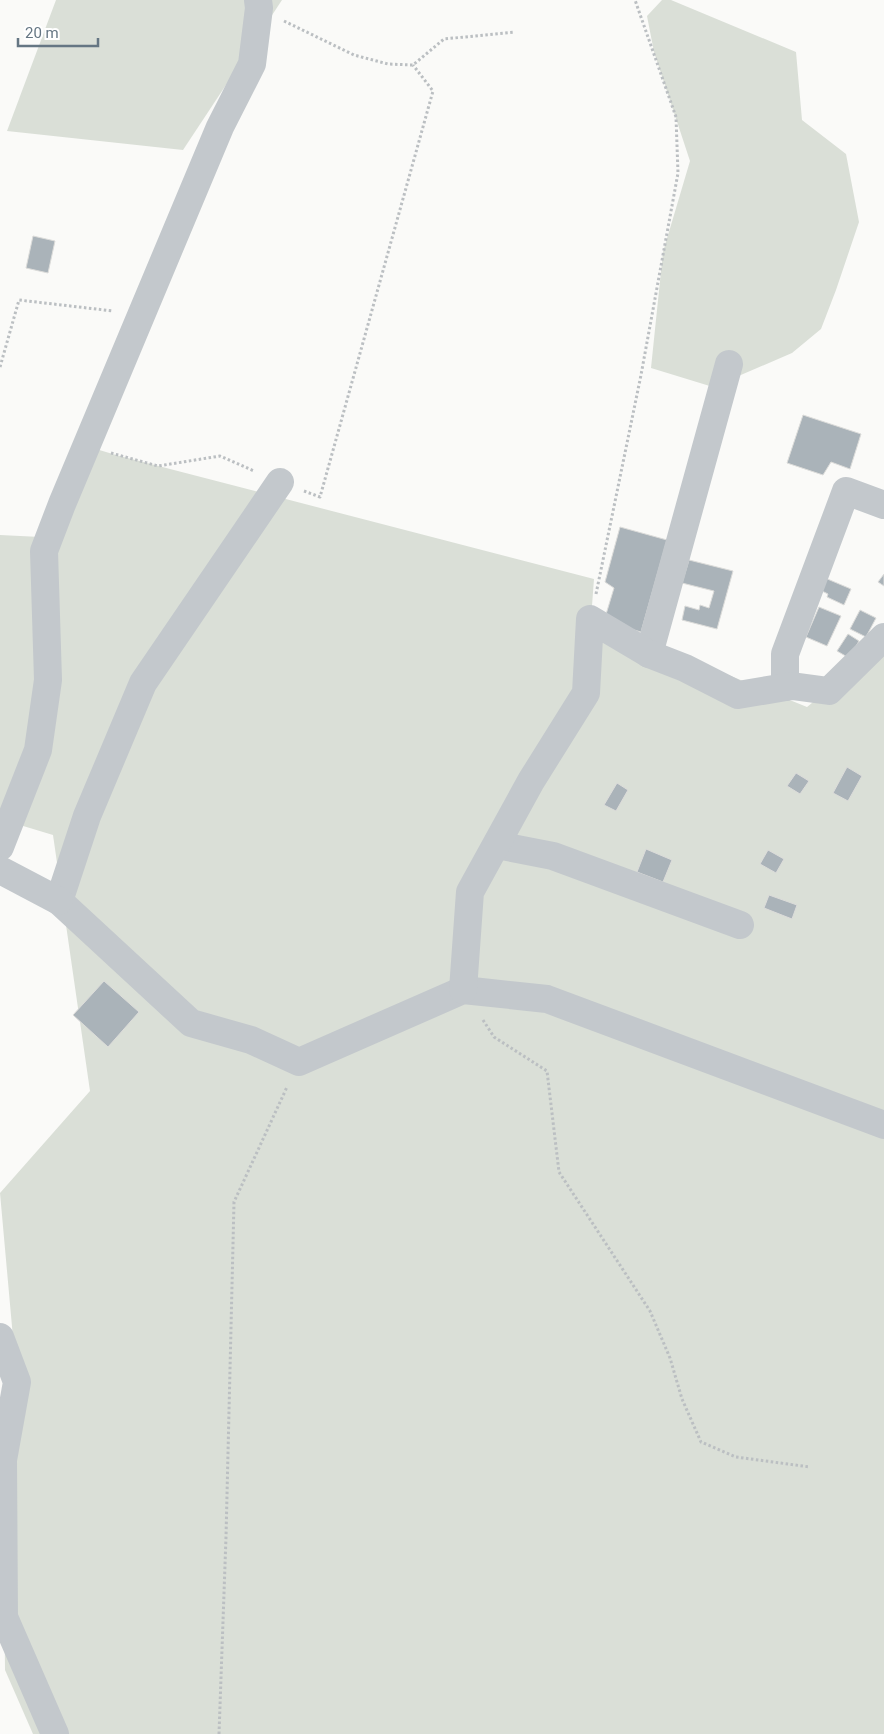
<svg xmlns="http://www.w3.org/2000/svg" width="884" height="1734" viewBox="0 0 884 1734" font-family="Roboto,sans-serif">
<rect width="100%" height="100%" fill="#fafaf8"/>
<g fill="#dadfd7">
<path d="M56,0h226l-99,150 -176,-19z"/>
<path d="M662,0h9l125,52 6,68 44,34 13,68 -23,68 -15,39 -29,24 -79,34 -62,-19 12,-116 27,-91 -36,-109 -7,-36z"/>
<path d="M96,449l20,6 478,124 -3,40 216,88 77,-62v1089h-851l-28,-64 -2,-210 14,-78 -17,-189 90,-102 -37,-256 -53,-16v-284l61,3z"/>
</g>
<g fill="#aab3b9" stroke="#dcdcda">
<path d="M33,236l22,5 -7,32 -22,-5z"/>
<path d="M803,415l58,19 -11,35 -19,-7 -8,13 -36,-12z"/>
<path d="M620,527l47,13 -26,92 -37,-11 10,-33 -9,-6z"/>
<path d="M689,560l44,11 -16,58 -35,-9 3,-14 14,4 1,-5 9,3 5,-17 -32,-8z"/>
<path d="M884,574v12l-6,-4z"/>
<path d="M825,578l26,11 -7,16 -17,-8 1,-3 -8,-4z"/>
<path d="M819,607l22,9 -14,30 -21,-9z"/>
<path d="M860,610l16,8 -10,19 -16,-8z"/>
<path d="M848,634l11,7 -10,17 -12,-7z"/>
<path d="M847,767l15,9 -14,25 -15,-8z"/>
<path d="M796,773l13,8 -9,13 -13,-8z"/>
<path d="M617,783l11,7 -12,21 -12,-6z"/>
<path d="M646,849l26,11 -9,22 -26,-10z"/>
<path d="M768,850l16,9 -8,14 -16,-9z"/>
<path d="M769,895l28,10 -5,14 -28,-11z"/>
<path d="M104,981l35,31 -31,35 -35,-32z"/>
</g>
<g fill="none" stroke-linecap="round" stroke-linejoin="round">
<g stroke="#bbbfc2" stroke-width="3" stroke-dasharray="2.5 2.5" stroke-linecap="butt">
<path d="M284,21l70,34 34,9 25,1 31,-26 71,-7"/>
<path d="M0,367l19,-67 94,11"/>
<path d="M111,453l47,13 62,-10 34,15"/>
<path d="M304,491l16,6 113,-406 -20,-26"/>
<path d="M596,594l45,-219 37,-202 -2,-56 -41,-117"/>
<path d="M483,1020l11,17 53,34 12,101 91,139 20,47 12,41 19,43 35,15 74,10"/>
<path d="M219,1734l7,-197 8,-335 53,-115"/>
</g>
<g stroke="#c3c8cc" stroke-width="28">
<path d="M280,482l-137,201 -56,133 -28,85 132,122 60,17 48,22 164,-72 84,9 337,126"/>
<path d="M649,654l80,-290"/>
<path d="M785,687v-33l61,-163 38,14"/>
<path d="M497,845l56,11 187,69"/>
<path d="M0,847l38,-97 10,-70 -4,-129 18,-47 158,-377 32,-63 7,-56 -1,-8"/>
<path d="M0,870l59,31"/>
<path d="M463,990l7,-98 61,-111 55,-88 4,-74 59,35 36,14 53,27 54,-9 37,5 55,-54"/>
<path d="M0,1337l17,45 -14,78 1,157 51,117"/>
</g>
</g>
<path d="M18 38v8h80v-8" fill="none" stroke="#657683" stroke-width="2.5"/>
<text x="25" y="38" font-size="15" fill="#657683" stroke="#ffffff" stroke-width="4" paint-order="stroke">20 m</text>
</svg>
